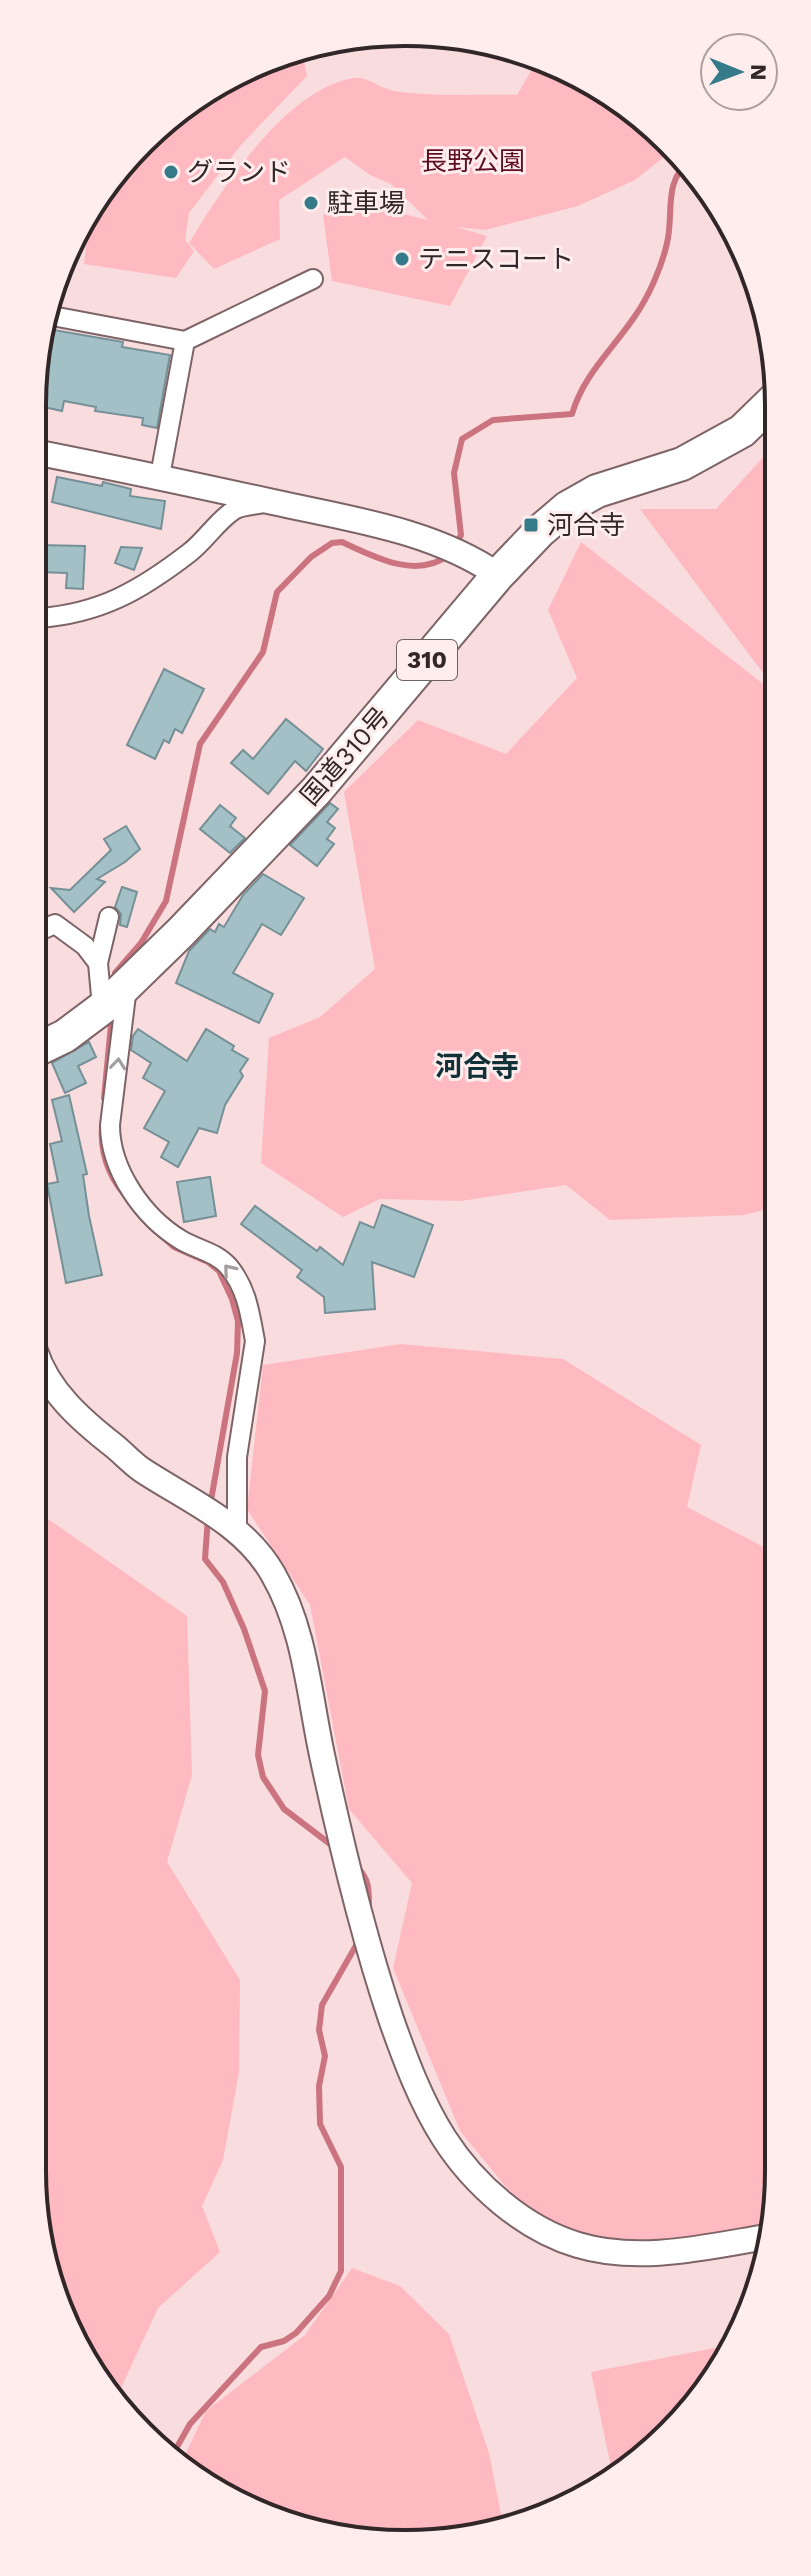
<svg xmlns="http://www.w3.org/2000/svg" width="811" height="2576" viewBox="0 0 811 2576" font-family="'Work Sans','Noto Sans JP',sans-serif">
<rect width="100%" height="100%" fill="#f9dcde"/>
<g fill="#febac0">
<path d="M302,52l5,24 -67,70 -51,67 -4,27 9,11 -18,27 -92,-14 5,-42 -3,-2 9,-22 103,-103z"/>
<path d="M537,61l55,21 82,67 -39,31 -57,26 -93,24 -29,-3 31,9 -37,70 -118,-25 -9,-66 31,-13 74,18 -37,-36 -21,-9 -25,-18 -66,43 1,39 -66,30 -25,-26c34,-55 96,-154 165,-165 13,-2 27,11 40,13 40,6 83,3 123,4z"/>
<path d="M776,443l-1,246 -135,-180h76z"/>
<path d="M581,542l194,151 -1,514 -30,8 -134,5 -44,-35 -105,16 -81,-2 -37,18 -82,-54 8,-125 51,-21 55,-48 -31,-177 74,-72 88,34 71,-76 -29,-68z"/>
<path d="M401,1344l162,15 138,86 -14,62 86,45 -1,673 -102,16 -80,-4 -65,-27 -65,-79 -67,-163 19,-85 -63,-74 -39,-204 -63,-96 16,-144z"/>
<path d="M35,1510l152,106 5,159 -25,87 73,118 -1,92 -16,88 -21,46 18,46 -62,56 -43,93 -55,-88 -28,-143z"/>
<path d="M352,2268l48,18 49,48 40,119 15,77 -147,11 -117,-36 -58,-44 24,-50 99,-76z"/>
<path d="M730,2345l-14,33 -102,103 -23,-109z"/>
</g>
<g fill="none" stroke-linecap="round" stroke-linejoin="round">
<g stroke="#cb747f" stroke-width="6">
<path d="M456,544l5,-9 -7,-62 8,-34 31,-19 79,-6c11,-39 41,-65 63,-98 14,-20 27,-50 32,-73 7,-27 -4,-63 22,-80"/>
<path d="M114,983l1,-10 26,-30 25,-42 34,-157 63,-92 14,-60 34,-35 21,-14 10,-1c32,15 74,37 105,14"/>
<path d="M104,1098l8,-84"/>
<path d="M102,1125c-2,25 5,48 21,68"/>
<path d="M147,1223l27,24 34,15 11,9 13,28 6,22 -1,32 -27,153"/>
<path d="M208,1517l-3,42 18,23 21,47 21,62 -7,64 5,22 21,32 50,38"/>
<path d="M355,1865c15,13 14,26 14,44"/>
<path d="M173,2454l17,-30 71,-77 23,-6 12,-8 33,-37 12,-25v-104l-21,-43 -1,-38 6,-30 -6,-26 3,-25 36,-63"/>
</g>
</g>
<g fill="#a3c0c6" stroke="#759096" stroke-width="2">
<path d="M48,329l75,13 -1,5 48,8 -13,73 -15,-3 1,-7 -48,-7 1,-4 -32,-6 -2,10 -23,-5v-24z"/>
<path d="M57,477l45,9 1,-4 28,7 -1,7 35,5 -4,28 -109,-27z"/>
<path d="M38,545l47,1 -2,43 -17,-1 1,-15 -29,-1z"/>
<path d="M121,547l21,1 -8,22 -19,-7z"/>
<path d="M164,669l40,20 -22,44 -7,-4 -6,14 -5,-3 -9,19 -28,-14z"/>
<path d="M286,719l37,30 -17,22 -11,-10 -27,33 -37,-31 12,-13 10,9z"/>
<path d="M330,803l8,6 -11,13 8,6 -8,11 7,5 -17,22 -27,-21z"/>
<path d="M220,805l16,13 -6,8 15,12 -15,15 -30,-24z"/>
<path d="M126,826l14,23 -15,13 -28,17 8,3 -31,30 -23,-24 19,2 41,-40 -7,-11z"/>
<path d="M263,874l41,24 -23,37 -19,-11 -29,49 40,21 -14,29 -83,-40 13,-32 21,-22 5,3 4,-8 5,3 19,-32z"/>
<path d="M122,887l15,5 -10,35 -7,-2 1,-11 -6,-7z"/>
<path d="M138,1029l49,32 19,-32 28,17 -2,4 16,9 -8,12 3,5 -18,29 -8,28 -18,-5 -21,39 -17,-10 8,-15 -25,-14 21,-37 -22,-13 8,-15 -20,-13 2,-14z"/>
<path d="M89,1042l7,15 -18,9 8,17 -21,10 -13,-30z"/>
<path d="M69,1095l18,79 -4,1 6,41 13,59 -36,8 -19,-99 11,-2 -8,-38 12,-3 -10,-41z"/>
<path d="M210,1177l6,39 -32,6 -7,-40z"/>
<path d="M382,1205l51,20 -19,52 -42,-15 3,47 -50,4 -1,-16 -27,-20 5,-7 -61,-46 14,-18 62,45 3,-4 23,18 17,-43 14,6z"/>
</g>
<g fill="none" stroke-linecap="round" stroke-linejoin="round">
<g stroke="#7d6466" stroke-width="22">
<g id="street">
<path d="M47,315l138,26 128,-62"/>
<path d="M160,476l25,-135"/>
<path d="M38,618c62,-4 103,-28 151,-65 16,-12 28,-32 45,-43 8,-5 21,-5 30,-7"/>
<path d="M37,932l18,-8 30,22 13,17"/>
<path d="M127,987l-17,138c0,45 33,92 71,115 17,10 35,12 48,27 18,22 21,47 26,74l-18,116v73"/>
<path d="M102,1007l-4,-44 11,-46"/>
</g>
</g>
<g stroke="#7d6466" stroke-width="28">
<g id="secondary">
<path d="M39,453c78,15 156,32 234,49 76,17 160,28 225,73"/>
<path d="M35,1351c13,40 46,69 78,94 10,8 19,18 29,25 47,31 102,53 131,104 32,55 36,120 49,181 19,89 40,178 69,264 14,40 30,83 53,119 30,47 80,91 134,107 63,19 132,1 194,-9"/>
</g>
</g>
<g stroke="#7d6466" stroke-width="36">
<path id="highway" d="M36,1050l29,-14 40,-30 76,-74 135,-141 182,-216 42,-44 27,-23 30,-17 85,-27 60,-33 34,-33"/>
</g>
<use href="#street" stroke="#fff" stroke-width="18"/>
<use href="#secondary" stroke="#fff" stroke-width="24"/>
<use href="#highway" stroke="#fff" stroke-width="32"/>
</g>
<defs><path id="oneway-chevron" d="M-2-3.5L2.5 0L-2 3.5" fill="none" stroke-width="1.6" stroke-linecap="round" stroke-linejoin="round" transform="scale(2)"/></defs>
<g stroke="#a29e9e">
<use href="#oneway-chevron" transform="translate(118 1064) rotate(-84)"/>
<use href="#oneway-chevron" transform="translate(229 1270) rotate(-130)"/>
</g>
<g fill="#357a88" stroke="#ffedee" stroke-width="3">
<circle cx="171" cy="172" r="8"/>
<circle cx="311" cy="203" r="8"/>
<circle cx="402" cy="259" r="8"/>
<rect x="523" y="517" width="16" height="16" rx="4"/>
</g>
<g text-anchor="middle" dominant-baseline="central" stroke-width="6" stroke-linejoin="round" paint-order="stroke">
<rect fill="#ffedee" stroke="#6f6263" stroke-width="2" x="397" y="640" width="60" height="40" rx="6"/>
<g font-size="24" font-weight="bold" fill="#312728">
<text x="427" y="660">310</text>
</g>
<g font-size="26" fill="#5d0d22" stroke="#ffedee">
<text x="473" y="161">長野公園</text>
</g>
<g font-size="26" fill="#312728" stroke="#ffedee" text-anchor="start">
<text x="187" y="172">グランド</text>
<text x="327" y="203">駐車場</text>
<text x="418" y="259">テニスコート</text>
<text x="547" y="525">河合寺</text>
</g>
<g font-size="26" fill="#312728" stroke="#ffedee">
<text transform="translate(345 756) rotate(-49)">国道310号</text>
</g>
<g font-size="28" font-weight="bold" fill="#103138" stroke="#ffedee">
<text x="477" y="1066">河合寺</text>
</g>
</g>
<path d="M0 0H811V2576H0ZM405 46H406A359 359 0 0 1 765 405V2171A359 359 0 0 1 406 2530H405A359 359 0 0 1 46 2171V405A359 359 0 0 1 405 46Z" fill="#ffedee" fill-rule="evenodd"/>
<path fill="none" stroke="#312728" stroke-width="4" d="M405 46H406A359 359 0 0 1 765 405V2171A359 359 0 0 1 406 2530H405A359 359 0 0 1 46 2171V405A359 359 0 0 1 405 46Z"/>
<g transform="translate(739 72) rotate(91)"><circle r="38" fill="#ffedee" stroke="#ad9e9f" stroke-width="2"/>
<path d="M0-6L14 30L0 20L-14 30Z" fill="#357a88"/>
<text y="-12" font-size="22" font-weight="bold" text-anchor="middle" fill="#312728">N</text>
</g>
</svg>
